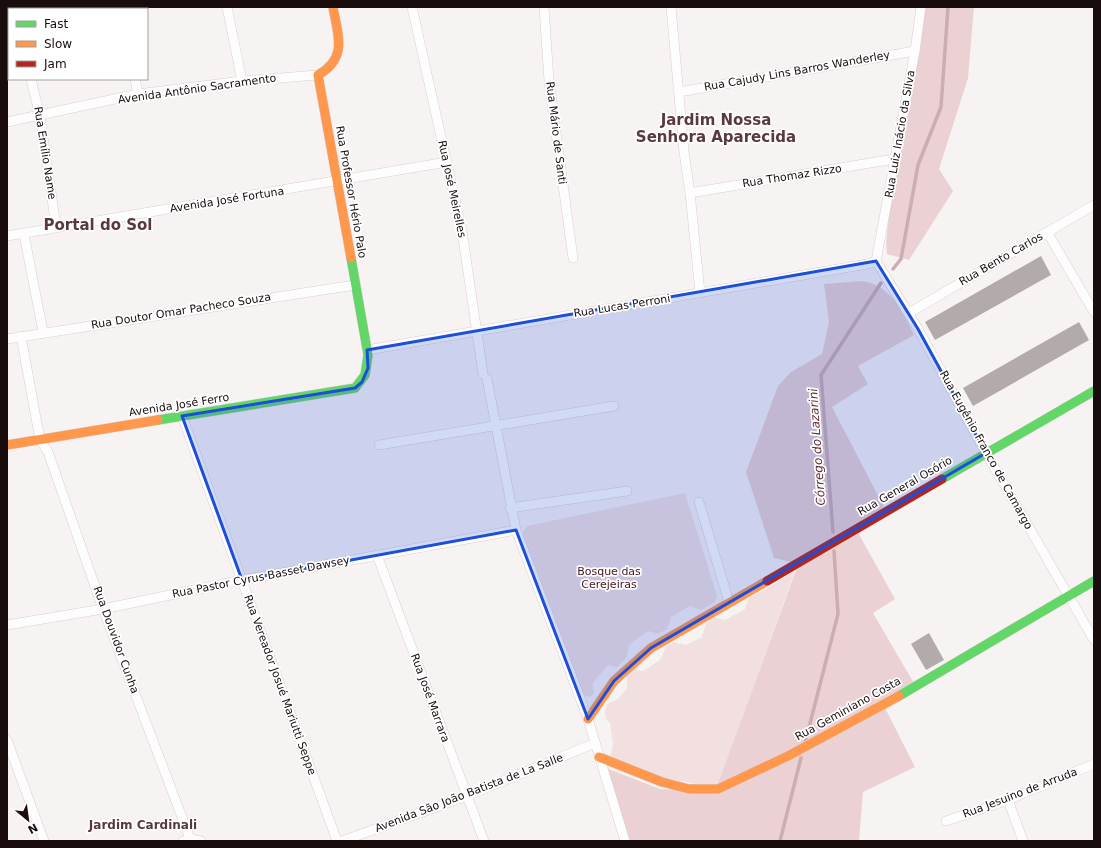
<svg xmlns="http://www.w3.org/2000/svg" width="1101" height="848" viewBox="0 0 1101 848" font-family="'DejaVu Sans',sans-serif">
<rect width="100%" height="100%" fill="#f8f3f3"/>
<g fill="#f2e0e1">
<path d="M685,493l32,103 -2,6 -14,8 -11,-4 -19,11 -4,12 -9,5 -10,-3 -19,14 -3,13 -9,9 -9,-2 -15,18 1,10 -4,4 -8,-2 -59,-156v-7l4,-6z"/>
<path d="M795,571l-78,217 -105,-20 -2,-10 3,-14 -3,-21c-7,-6 -5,-11 -3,-19l11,-5 9,-11v-13l8,-6 8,2 17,-11 6,-13 7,-5 13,3 16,-8 4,-13 7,-7 12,3 20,-11 3,-10z"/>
</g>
<g fill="#ebd1d3">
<path d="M923,7h51l-6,71 -29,91 14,22 -44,69 -22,-6 -1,-11 9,-79z"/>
<path d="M862,281c29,4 40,30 52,54l-56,31 10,18 -36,23 53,102 -94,53 -17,-4 -28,-86 32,-86 13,-14 31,-18 7,-32 -5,-38z"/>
<path d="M856,529l39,70 -22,14 42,72 -32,19 32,63 -52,25 -4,49h-236l-25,-76 62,24 55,3 84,-230z"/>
</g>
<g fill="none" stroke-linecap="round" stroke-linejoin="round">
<g stroke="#ccadb0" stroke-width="3.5">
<path d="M893,269l8,-10 17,-94 23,-58 7,-100"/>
<path d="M833,532l-12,-157 60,-92"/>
<path d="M805,743l33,-129 -4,-63"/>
<path d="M780,841l21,-83"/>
</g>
</g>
<g fill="#b3aaaa">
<path d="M1041,256l10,19 -116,65 -10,-18z"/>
<path d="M1079,322l10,18 -116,66 -10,-18z"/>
<path d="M929,633l15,27 -18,10 -15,-26z"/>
</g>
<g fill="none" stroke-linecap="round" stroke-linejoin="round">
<g stroke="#d9cfcf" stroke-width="10">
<g id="street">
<path d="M120,7l1,2"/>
<path d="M227,7l15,74"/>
<path d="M412,7l50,224 21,143"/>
<path d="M544,7l5,74 24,177"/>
<path d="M671,7l13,145 6,41 10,100"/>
<path d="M31,79l9,37 16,111"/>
<path d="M135,79l3,15"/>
<path d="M679,92l236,-41"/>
<path d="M7,122l131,-28 104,-13 76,-6"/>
<path d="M690,193l204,-34"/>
<path d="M1047,232l47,80"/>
<path d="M24,234l19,98"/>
<path d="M7,236l440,-74"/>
<path d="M876,261l42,68 68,124 108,187"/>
<path d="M876,261l39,-210 6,-44"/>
<path d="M909,313l185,-108"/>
<path d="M21,336l19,104 8,12 55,157 88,232"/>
<path d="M7,339l348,-54"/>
<path d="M367,350l500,-86 9,-3"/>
<path d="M487,379l29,151 72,189 37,122"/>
<path d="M182,416l155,425"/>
<path d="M379,445l235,-39"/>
<path d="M699,502l30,100"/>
<path d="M510,508l117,-17"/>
<path d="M377,555l107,286"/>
<path d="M7,625l96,-16 139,-29 274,-50"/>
<path d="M7,740l37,101"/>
<path d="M1008,800l15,41"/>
<path d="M946,821l62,-21 86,-36"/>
<path d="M183,841l7,-2 11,2"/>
<path d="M342,841l125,-45 128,-53"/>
</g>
</g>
<g stroke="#d9cfcf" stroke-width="10">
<g id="fast">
<path d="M158,420l197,-32 10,-13 3,-20 -17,-97"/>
<path d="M942,479l152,-88"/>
<path d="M899,696l195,-115"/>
</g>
</g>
<g stroke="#d9cfcf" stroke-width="10">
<g id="slow">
<path d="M333,7c5,29 15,51 -15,68l33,183"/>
<path d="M7,445l151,-25"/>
<path d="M588,719l26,-38 37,-33 116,-67"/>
<path d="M599,757l63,25 27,7h29l70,-33 111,-60"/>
</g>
</g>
<g stroke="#d9cfcf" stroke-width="10">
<g id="jam">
<path d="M9,9l7,-2"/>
<path d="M767,581l175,-102"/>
</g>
</g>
<use href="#street" stroke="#fefdfd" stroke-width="9"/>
<use href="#fast" stroke="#63d668" stroke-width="9"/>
<use href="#slow" stroke="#ff974d" stroke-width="9"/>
<use href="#jam" stroke="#b3261e" stroke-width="9"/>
</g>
<path fill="#1d4ed8" fill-opacity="0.2" stroke="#1d4ed8" stroke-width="3" stroke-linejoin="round" d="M876,261l42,68 68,124 -335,195 -37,33 -26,38 -72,-189 -274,50 -60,-164 173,-28 7,-6 6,-14 -1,-18z"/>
<g text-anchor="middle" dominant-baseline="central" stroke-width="3.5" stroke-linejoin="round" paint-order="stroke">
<g font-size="11" fill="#190c0d" stroke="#fff">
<text transform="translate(797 71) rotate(-10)">Rua Cajudy Lins Barros Wanderley</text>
<text transform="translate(197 89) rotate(-8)">Avenida Antônio Sacramento</text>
<text transform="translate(556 133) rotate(83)">Rua Mário de Santi</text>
<text transform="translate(900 134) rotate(-80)">Rua Luiz Inácio da Silva</text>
<text transform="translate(45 153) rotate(81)">Rua Emílio Name</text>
<text transform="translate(792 176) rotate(-9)">Rua Thomaz Rizzo</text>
<text transform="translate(452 189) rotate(78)">Rua José Meirelles</text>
<text transform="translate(351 192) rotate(80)">Rua Professor Hério Palo</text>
<text transform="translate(227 200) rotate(-9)">Avenida José Fortuna</text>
<text transform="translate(1001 259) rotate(-30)">Rua Bento Carlos</text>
<text transform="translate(622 306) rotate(-9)">Rua Lucas Perroni</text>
<text transform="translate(181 311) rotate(-9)">Rua Doutor Omar Pacheco Souza</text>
<text transform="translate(179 405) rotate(-9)">Avenida José Ferro</text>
<text transform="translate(986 450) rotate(61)">Rua Eugênio Franco de Camargo</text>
<text transform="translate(905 486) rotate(-30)">Rua General Osório</text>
<text transform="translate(261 577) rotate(-11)">Rua Pastor Cyrus Basset Dawsey</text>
<text transform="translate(116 640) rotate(70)">Rua Douvidor Cunha</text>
<text transform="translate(280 685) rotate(70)">Rua Vereador Josué Mariutti Seppe</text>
<text transform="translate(430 698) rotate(70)">Rua José Marrara</text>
<text transform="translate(848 709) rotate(-29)">Rua Geminiano Costa</text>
<text transform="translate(469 793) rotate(-21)">Avenida São João Batista de La Salle</text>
<text transform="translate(1020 793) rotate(-21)">Rua Jesuino de Arruda</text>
</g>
<g font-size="11" fill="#49141e" stroke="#fff">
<text x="609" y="571">Bosque das<tspan x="609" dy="13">Cerejeiras</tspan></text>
</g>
<g font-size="12" font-style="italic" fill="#662e36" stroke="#fff">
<text transform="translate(817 447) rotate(-94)">Córrego do Lazarini</text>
</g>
<g font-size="12" font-weight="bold" fill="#5a393d" stroke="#fff">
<text x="143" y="825">Jardim Cardinali</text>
</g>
<g font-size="15" font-weight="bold" fill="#5a393d" stroke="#fff">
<text x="716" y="120">Jardim Nossa<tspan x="716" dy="17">Senhora Aparecida</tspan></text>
<text x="98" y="225">Portal do Sol</text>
</g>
</g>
<rect width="1101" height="848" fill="none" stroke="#190c0d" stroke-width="16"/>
<rect x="8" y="8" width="140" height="72" fill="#ffffff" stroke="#a39e9e"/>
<rect x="16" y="21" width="20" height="6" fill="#63d668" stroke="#a39e9e"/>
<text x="44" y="28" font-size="12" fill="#190c0d">Fast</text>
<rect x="16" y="41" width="20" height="6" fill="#ff974d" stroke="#a39e9e"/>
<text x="44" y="48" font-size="12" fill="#190c0d">Slow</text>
<rect x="16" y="61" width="20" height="6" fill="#b3261e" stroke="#a39e9e"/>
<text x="44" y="68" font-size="12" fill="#190c0d">Jam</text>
<g transform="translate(28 820) rotate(151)" stroke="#ffffff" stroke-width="3" paint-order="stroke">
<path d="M0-3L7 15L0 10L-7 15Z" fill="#190c0d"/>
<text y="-6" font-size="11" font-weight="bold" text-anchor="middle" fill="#190c0d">N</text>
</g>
</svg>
